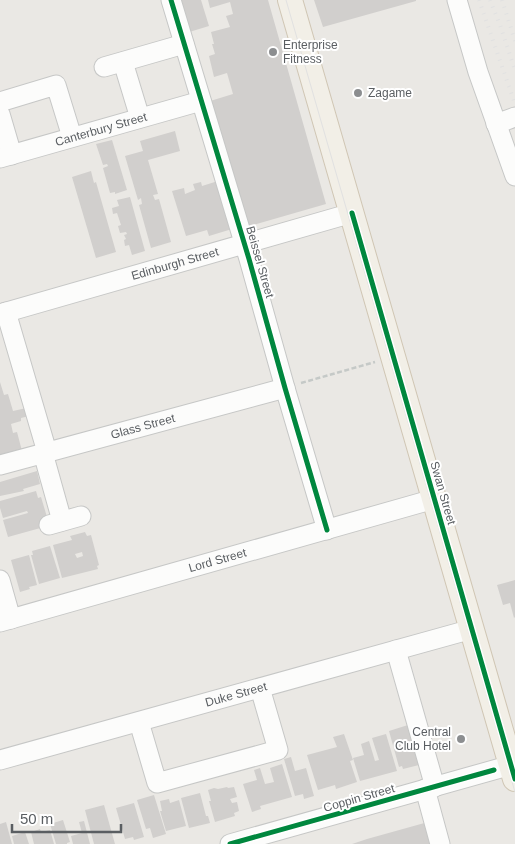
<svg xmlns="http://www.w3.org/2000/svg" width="515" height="844" viewBox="0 0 515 844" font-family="Arial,sans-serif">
<rect width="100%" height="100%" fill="#eae8e4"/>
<g fill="#d1cfcd" fill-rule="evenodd">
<path d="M177,0h24l8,26 -23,7z"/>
<path d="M208,0h60l58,204 -83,24 -36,-126 26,-8 -6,-21 -13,4 -5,-21 6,-2 -3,-10h2l-3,-12 19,-5 -4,-11 7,-2 -3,-12 -20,6z"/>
<path d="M314,0h102v1l-93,26z"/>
<path d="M175,131l5,20 -32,9 10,34 -5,1 2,5 4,-1 12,43 -20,6 -12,-43 3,-1 -1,-6 -3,2 -13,-44 18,-5 -3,-10z"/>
<path d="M112,140l15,50 -12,4v-2l-5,1 -7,-25 5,-2 -1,-2 -4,1 -7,-21z"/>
<path d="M91,171l3,12 2,-1 20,70 -20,6 -24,-81z"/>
<path d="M218,181l14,48 -23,7 -2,-6 -21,6 -14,-45 12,-3 1,6 10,-4 -2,-6 8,-2 1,4z"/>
<path d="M130,197l15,54 -13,4 -3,-10 -4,1 -1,-6 2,-1 -2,-4 3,-1 -1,-2 -6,1 -2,-7 3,-1 -4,-12 -4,1 -1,-6 7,-2 -2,-6z"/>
<path d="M0,382l4,13 4,-1 5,17 18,-4 2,8 -12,3v3l-10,3 2,9 4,-1 5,19 -22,6z"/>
<path d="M37,471l3,13 -17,5 1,2 -24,5v-14z"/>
<path d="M36,491l2,7 3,-1 6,20 -5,2 2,8 -36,10 -5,-17 25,-7 -1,-2 -24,7 -3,-10v-7z"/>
<path d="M85,532l2,4 4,-1 8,30 -2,1 1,3 -36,9 -9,-33 19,-5 -2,-4zM82,552l1,4 -6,2 -2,-4z"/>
<path d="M50,546l10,32 -21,6 -8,-29h2l-1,-4z"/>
<path d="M29,555l8,30 -8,2 1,2 -10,3 -9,-32z"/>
<path d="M515,580v37l-1,1 -4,-15 -7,2 -6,-20z"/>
<path d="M408,725l15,39 -20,5 -1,-3 -3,1 -10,-36z"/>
<path d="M344,734l9,26 -3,1 7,21 -21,7 -1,-4 -17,5 -11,-35 30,-8 -4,-10z"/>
<path d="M386,734l11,37 -37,10 -7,-23 11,-3 -3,-11 8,-3 6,20 4,-1 -7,-22z"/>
<path d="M291,757l4,14 11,-3 8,28 -10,3 -1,-5 -8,2 -11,-37z"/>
<path d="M282,764l10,33 -32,9 1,3 -9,3 -9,-28 14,-4 -3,-10 6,-2 5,16 9,-2 -4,-14z"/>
<path d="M227,787l1,1 6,-1 3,10 -7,2 2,4 5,-1 2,9 -5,2 1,3 -20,6 -6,-21h2l-3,-11 6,-2 4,1z"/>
<path d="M200,793l6,23h2l2,7 -21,5 -8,-30z"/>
<path d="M154,795l12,39 -13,4 -3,-10 -4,1 -9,-29z"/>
<path d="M169,799l1,4 9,-3 7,26 -20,5 -6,-20h2l-2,-10z"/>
<path d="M134,803l10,34 -10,3 -1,-3 -8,2 -9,-31z"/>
<path d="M104,805l11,39h-21l-9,-34z"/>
<path d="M63,820l7,22 -3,1v1h-11l-6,-20z"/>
<path d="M84,821l6,23h-17l-2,-8 11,-3 -3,-11z"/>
<path d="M6,822l6,22h-12v-20z"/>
<path d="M428,822l6,22h-82l15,-5z"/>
<path d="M40,829l1,3 9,-2 4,14h-20l-3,-12z"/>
<path d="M25,832l4,12h-15l-2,-8z"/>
</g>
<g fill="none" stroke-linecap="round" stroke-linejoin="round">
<g stroke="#c6c7c6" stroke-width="21">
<g id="minor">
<path d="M171,0l78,259 36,129 42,142"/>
<path d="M457,0l21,72 37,104"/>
<path d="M123,62l17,56"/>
<path d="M104,67l80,-23"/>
<path d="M0,102l56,-17 16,52"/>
<path d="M0,114l12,41"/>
<path d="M496,124l19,-7"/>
<path id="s1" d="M0,158l201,-57"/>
<path d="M6,312l41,140"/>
<path id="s2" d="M0,314l352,-101"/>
<path d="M43,453l19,68"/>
<path id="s3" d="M0,465l285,-77"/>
<path d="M49,525l32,-9"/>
<path d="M0,580l11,39"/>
<path id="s4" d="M0,622l434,-123"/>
<path d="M396,650l39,137"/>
<path d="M139,722l18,61 121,-33 -18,-62"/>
<path id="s5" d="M0,760l472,-131"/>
<path d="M425,789l15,55"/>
<path d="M230,844l285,-80"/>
</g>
</g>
<g stroke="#d0c6b4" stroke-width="26">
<path id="major" d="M290,0l225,779"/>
</g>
<path stroke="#c5c9c7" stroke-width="2.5" stroke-dasharray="5 2.5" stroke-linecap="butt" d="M301,383l74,-21"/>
<use href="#minor" stroke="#fcfcfb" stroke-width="19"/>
<use href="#major" stroke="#f2efe7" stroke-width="24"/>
<path stroke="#e1e1e1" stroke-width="1" d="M286,0l229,792"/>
<g stroke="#e1e1e1" stroke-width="4" stroke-dasharray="1 6" stroke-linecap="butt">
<path d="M479,0l36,104"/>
<path d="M490,0l10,25 15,45"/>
<path d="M502,0l13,41"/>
</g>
<g stroke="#fff" stroke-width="8">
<g id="cycleway">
<path d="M171,0l78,259 36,129 42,142"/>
<path d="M352,213l163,566"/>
<path d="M230,844l264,-74"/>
</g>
</g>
<use href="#cycleway" stroke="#00873e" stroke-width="5"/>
</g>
<g fill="#8c8e90" stroke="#fff" stroke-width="2">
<circle cx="273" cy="52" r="5"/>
<circle cx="358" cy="93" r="5"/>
<circle cx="461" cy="739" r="5"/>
</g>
<g text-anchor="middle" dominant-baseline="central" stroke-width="4" stroke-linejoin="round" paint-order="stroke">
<g font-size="12" fill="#5a5e62" stroke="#fff" text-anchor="start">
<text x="283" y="45">Enterprise<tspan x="283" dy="14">Fitness</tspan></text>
<text x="368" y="93">Zagame</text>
<text x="451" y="732" text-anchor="end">Central<tspan x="451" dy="14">Club Hotel</tspan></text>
</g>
<g font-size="12" fill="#5a5e62" stroke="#fff">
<text stroke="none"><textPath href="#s1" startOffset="105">Canterbury Street</textPath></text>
<text transform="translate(260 262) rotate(74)">Beissel Street</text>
<text stroke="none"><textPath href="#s2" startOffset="182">Edinburgh Street</textPath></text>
<text stroke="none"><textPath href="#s3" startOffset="148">Glass Street</textPath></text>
<text transform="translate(443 493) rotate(74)">Swan Street</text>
<text stroke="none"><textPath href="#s4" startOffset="226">Lord Street</textPath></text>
<text stroke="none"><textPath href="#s5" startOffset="245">Duke Street</textPath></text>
<text transform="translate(359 798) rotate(-16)">Coppin Street</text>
</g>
</g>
<path d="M12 824v8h109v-8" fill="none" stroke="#5a5e62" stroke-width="2.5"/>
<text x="20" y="824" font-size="15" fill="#5a5e62" stroke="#ffffff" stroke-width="4" paint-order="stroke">50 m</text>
</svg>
